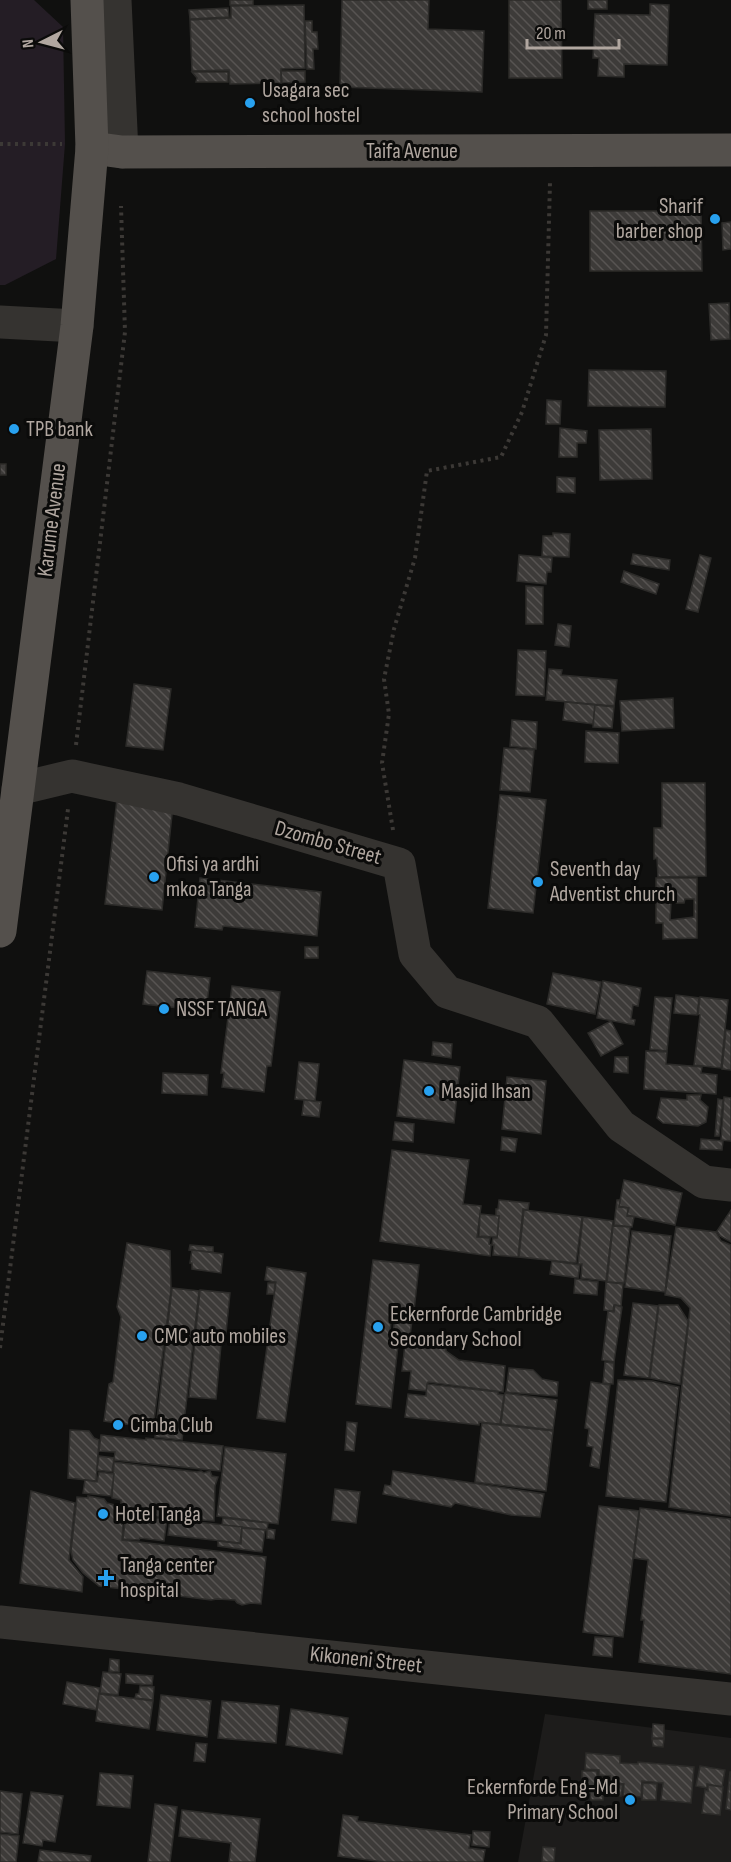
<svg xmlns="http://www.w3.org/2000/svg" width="731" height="1862" viewBox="0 0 731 1862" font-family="'Sofia Sans Condensed',sans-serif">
<defs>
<pattern id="building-back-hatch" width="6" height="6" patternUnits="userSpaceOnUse" patternTransform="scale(1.5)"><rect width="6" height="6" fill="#3d3b39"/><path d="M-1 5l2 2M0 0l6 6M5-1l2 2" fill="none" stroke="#575452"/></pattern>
</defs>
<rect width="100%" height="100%" fill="#10100f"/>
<path fill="#1d1c1b" d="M545,1714l186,24v124h-213z"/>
<path fill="#241d25" d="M0,0h34l29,27 2,117 -9,115 -51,26h-5z"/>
<g fill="url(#building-back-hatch)" stroke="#2c2b29" stroke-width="1.5" fill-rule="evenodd">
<rect x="230" y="0" width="23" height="5"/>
<path d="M342,0h87l-1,29 56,2 -2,61 -142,-5z"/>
<path d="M509,0h52l1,78h-53z"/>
<rect x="588" y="0" width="19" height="9"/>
<path d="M650,4l19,1 -2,60 -43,-1v13l-26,-1 1,-18h-6l2,-44 55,1z"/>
<path d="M304,5l1,63 -24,1v14l-51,1 -1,-14 -37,1 -2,-51 41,-2v-12z"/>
<path d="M228,8l1,9 -39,2 -1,-9z"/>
<path d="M305,21h7v11h5l1,17h-5l1,20h-7z"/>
<path d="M281,71h24v11l-23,1z"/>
<path d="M192,72h36v10h-32l1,-4z"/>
<path d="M590,211h111l1,60h-112z"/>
<path d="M731,222v27l-8,1 -1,-27z"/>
<path d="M729,303l1,36 -19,1 -2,-36z"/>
<path d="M589,370l77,1 -1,36 -77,-1z"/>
<path d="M547,400l14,1 -1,23h-14z"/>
<path d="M560,428l27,3 -1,12h-9v14h-18z"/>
<path d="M651,429l1,50 -52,1 -1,-50z"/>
<rect x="0" y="464" width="6" height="11"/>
<path d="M557,477l18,1v15l-18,-1z"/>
<path d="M553,533l17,1 -1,23 -27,-1 1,-20h10z"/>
<path d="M633,554l37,6 -1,10 -38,-6z"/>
<path d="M519,555l33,3 -1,14h-4l-1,12 -29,-3z"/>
<path d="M700,555l11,3 -13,54 -12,-3z"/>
<path d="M624,571l35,13 -3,10 -35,-12z"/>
<path d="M526,586l17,1v37h-17z"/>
<path d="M558,624l13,2 -2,21 -14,-2z"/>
<path d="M518,650l28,1 -2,45 -28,-1z"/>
<path d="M549,669l13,1 -1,5 56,5 -3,26 -68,-6z"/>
<path d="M134,684l37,5 -8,61 -37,-4z"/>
<path d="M673,698l1,30 -52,3 -2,-30z"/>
<path d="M565,702l30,3 -2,19 -30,-4z"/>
<path d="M595,705l19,2 -2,21 -19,-1z"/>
<path d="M512,720l25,2 -1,27 -26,-3z"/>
<path d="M586,731l33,2 -1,30 -33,-1z"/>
<path d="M504,748l30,2 -4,42 -30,-2z"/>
<path d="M662,783h43l1,93 -48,1 -1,-19 -3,1v-31h8z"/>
<path d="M500,795l46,5 -13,113 -45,-5z"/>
<path d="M117,799l56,6 -11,105 -57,-6z"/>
<path d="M200,878l121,14 -4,44 -94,-10 -1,4 -27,-3z"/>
<path d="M656,878h41v60l-34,1v-16h-7zM685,899h9v18l-24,3 1,-17h13z"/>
<rect x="305" y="947" width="13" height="11"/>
<path d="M147,971l63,7 -4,33 -63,-7z"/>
<path d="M553,973l48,9 -6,32 -48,-10z"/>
<path d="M603,981l38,7 -3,18 -5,-1 -2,14 4,1 -1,5 -37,-7z"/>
<path d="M232,986l48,6 -9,74h-4l-3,26 -42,-5 2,-14h-3z"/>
<path d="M676,995l23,3 -2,17 -23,-2z"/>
<path d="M655,997l17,1 -5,53 -17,-2z"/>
<path d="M700,997l28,3 -7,68 -27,-3 6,-50 -2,-1z"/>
<path d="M611,1021l12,23 -22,12 -13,-23z"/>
<path d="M726,1030l5,1v39l-9,-1z"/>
<path d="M433,1042l19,2 -1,14 -19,-3z"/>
<path d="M646,1051l21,1 -1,12 36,3 -1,6 16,2 -1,19 -72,-5z"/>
<path d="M615,1057h13v16l-14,-1z"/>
<path d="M404,1060l56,7 -6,56 -57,-7z"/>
<path d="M299,1062l20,2 -4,37 -20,-2z"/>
<path d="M163,1073l45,2 -1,20 -45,-2z"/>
<path d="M507,1077l39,4 -5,53 -39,-5z"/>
<path d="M687,1095h14l-1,5 8,7 -2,15 -8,4 -35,-3 -6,-5 4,-20 26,2z"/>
<path d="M724,1097l7,1v43l-10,-1z"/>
<path d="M718,1099l5,1 -4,36h-4z"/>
<path d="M304,1100l17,2 -2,15 -17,-2z"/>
<path d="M395,1122l19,2 -1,18 -20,-2z"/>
<path d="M502,1137l15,2 -2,13 -14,-2z"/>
<path d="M701,1139l22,2 -1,9 -22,-1z"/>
<path d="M392,1150l77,10 -6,44 18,2 -4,31 13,1 -1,6 2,1 -1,11 -110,-15z"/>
<path d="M624,1180l58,13 -7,32 -48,-10 2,-7 -10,-2z"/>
<path d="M499,1200l30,3 -1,7 -5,-1 -5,48 -25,-2 1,-10h-2l1,-7h4l2,-22h-3v-7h2z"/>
<path d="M617,1200h3l-1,7 9,1 -1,8 7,1 -2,10 -18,-2z"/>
<path d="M524,1210l58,7 -6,46 -57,-6z"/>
<path d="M731,1210v32l-11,-6 -3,-5z"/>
<path d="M480,1214l19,2 -2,21 -18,-1z"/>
<path d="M583,1217l30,4 -7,60 -25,-3 1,-14h-4z"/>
<path d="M613,1226l17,1 -6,56 -17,-1z"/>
<path d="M676,1227l40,5 5,9 10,4v271l-62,-9 21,-199 -9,-10 -16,-3z"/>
<path d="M632,1231l39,5 -6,56 -40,-5z"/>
<path d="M127,1243l43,8 1,39 -18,138 -49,-7 5,-37 4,-2 8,-65 -4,-10z"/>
<path d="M190,1245l23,2v5l-24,-2z"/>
<path d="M192,1250l31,4 -2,19 -29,-4v-6h-2z"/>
<path d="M373,1260l46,5 -5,46 -22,-3 -3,36 9,1 -7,63 -35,-4z"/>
<path d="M552,1261l28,4 -2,13 -28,-4z"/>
<path d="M267,1267l39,6 -21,149 -28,-4 19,-136 -11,-2z"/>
<path d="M575,1279l23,3 -1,13 -23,-2z"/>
<path d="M606,1282l17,2 -2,22 -7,-1 -1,6 -9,-1z"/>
<path d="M268,1283h7l-1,11h-7z"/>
<path d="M172,1288l27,3 -17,149 -27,-3z"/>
<path d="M200,1290l30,3 -5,50 -30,-3z"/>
<path d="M633,1303l25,3 -9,72 -25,-3z"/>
<path d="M615,1305l7,2 -8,55 -12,-2 6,-49 6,1z"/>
<path d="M659,1305h19l10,16 -8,63 -30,-6z"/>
<path d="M396,1309l17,3 -4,32 -17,-2z"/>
<path d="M411,1339l35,2v10l13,9 46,6 -2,26 -75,-10 -2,9 -17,-2 2,-18h-9l3,-27h5z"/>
<path d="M195,1342l26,3 -5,54 -27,-2z"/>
<path d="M605,1362l9,1 -1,21 -10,-1z"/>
<path d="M509,1368l24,2 9,9 16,3 -1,14 -51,-4z"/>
<path d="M618,1380l34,1 27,6 -13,115 -60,-6z"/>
<path d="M591,1382l19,3 -11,83 -9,-2 3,-19 -6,-1 2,-17 -4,-1z"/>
<path d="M427,1384l71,8v2l6,1 -4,29 -21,-2v3l-74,-8 3,-23 18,2z"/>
<path d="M505,1393l52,7 -4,30 -52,-6z"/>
<path d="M347,1422l10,1 -3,28 -9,-1z"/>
<path d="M482,1423l71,8 -7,60 -71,-9z"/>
<path d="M70,1430l19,1 5,7 5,2 -3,41 -28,-3z"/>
<path d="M101,1435l45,5v-2l77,8 -3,25 -106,-11 1,-8 -16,-1z"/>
<path d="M225,1447l61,7 -8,70 -61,-8z"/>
<path d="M99,1456l15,2 -2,14 -15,-2z"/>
<path d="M114,1462l83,10 4,-1 3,2 6,-2 2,5 6,1 -3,9 -1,35 -73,-6 -3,-4 -17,-2v-9l-9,-2z"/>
<path d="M393,1471l151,23 -4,23 -29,-2 -56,-12 -4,4 -68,-13 2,-9 6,1z"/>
<path d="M99,1472l15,2 -3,22 -28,-3 2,-13 12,2z"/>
<path d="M335,1489l25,3 -4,31 -24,-3z"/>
<path d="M31,1491l44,12 -6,57 14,17 -1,15 -62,-9z"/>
<path d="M88,1496l16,3 3,4 12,3 -1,15 5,4 -1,15 144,17 -5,47 -10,-1 -9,2 -5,-2 -2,-3 -18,-1 -6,1 -112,-14 -16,-13 -10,-13 -2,-9 6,-54 11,1z"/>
<path d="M599,1506l40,5 -16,126 -40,-5z"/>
<path d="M640,1508l91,11v155l-92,-12 5,-42h-3l7,-60 -14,-2z"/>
<path d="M121,1511l17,2v3l29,3 -3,22 -24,-3 -1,2 -16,-1 2,-17 -5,-1z"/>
<path d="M223,1518l45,5 -1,7 -45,-5z"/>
<path d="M170,1519l72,8 -2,16 -72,-8z"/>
<path d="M242,1528l23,2 -3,22 -44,-6v-5l23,3z"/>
<path d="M267,1529l8,1 -1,9 -7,-1z"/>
<path d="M595,1637l18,1 -1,19 -19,-2z"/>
<path d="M110,1659l9,1v12l-10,-1z"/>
<path d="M103,1672l18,2 -3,21 -18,-2z"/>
<path d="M126,1674l27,2 -1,9 -26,-2z"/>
<path d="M67,1682l33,6 -4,22 -33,-6z"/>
<path d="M140,1686l14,1 -1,13 -18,-2 1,-4h3z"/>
<path d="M99,1694l54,7 -4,28 -53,-8z"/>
<path d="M161,1695l50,6 -4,36 -50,-7z"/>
<path d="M222,1701l57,5 -3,37 -58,-5z"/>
<path d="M291,1709l57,9 -6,36 -56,-9z"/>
<path d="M653,1724l11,1v13h-12z"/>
<path d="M652,1739h12l-1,8 -10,-1z"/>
<path d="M196,1743l11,1 -2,18 -11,-1z"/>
<path d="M586,1753l34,3v7l18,1v-2l56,5 -3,36 -30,-3 2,-17 -21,-2 -1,16 -18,-2 1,-11 -14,-2v-6l-11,-1v-5l-14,-1z"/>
<path d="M700,1766l25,4 -3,17 -15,-3v4l-11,-2z"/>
<path d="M582,1771h15v7h10v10h-4v12h-12l-1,-7h-8z"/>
<path d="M730,1772h1v38l-5,-1z"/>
<path d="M100,1773l33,3 -3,32 -33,-3z"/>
<path d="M608,1783l15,2 -2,11 -14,-3z"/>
<path d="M643,1783l14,1 -1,16h-14z"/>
<path d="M708,1785l15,2 -3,28 -18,-2 3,-23 3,1z"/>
<path d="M0,1791l22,3 -4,40 -18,-2z"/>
<path d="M31,1792l32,4 -8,46 -12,-2 -1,6 -19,-3z"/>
<path d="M155,1804l22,3 -7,55h-22z"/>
<path d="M182,1810l78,9 -5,43h-26l2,-19 -52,-7z"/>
<path d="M343,1815l15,2 -1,4 114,14 -2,13 16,2 -2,12h-99l-46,-6z"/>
<path d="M473,1831l17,1 -1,15 -17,-2z"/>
<path d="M0,1834l19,2 -3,26h-16z"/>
<path d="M543,1847l12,1 -1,14h-12z"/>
<path d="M40,1850l51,6 -1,6h-52z"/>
</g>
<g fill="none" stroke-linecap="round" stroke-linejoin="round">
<g stroke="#3c3936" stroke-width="4" stroke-dasharray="3 4.5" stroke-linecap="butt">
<path d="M0,144h62"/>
<path d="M76,745l49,-413 -4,-126"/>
<path d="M393,830l-11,-67 7,-49 -5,-35 10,-50 21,-71 12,-87 74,-14 21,-45 24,-77 4,-153"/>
<path d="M0,1348l68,-539"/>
</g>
<g stroke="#353330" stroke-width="33">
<path d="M115,0l7,152"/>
<path d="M0,322l77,4"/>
<path d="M18,789l54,-13 107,23 220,65 16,90 32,38 91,30 83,104 83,56 27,3"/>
<path d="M0,1622l731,77"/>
</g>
<g stroke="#54504c" stroke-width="33">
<path d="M92,148l30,4 609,-2"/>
<path d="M0,931l77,-605 15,-178 -5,-148"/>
</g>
</g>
<g fill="#28a1ef" stroke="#0b0b0a" stroke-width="2">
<circle cx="250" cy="103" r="6"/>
<circle cx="715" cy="219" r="6"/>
<circle cx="14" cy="429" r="6"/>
<circle cx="154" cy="877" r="6"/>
<circle cx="538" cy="882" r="6"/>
<circle cx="164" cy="1009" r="6"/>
<circle cx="429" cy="1091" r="6"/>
<circle cx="378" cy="1327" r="6"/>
<circle cx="142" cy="1336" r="6"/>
<circle cx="118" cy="1425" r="6"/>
<circle cx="103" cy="1514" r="6"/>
<path d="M103 1569h6v6h6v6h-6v6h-6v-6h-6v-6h6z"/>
<circle cx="630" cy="1800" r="6"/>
</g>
<g text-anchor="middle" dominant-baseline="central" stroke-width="6" stroke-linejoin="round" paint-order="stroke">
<g font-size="22" fill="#b1a7a0" stroke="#0b0b0a" text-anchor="start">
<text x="262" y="90">Usagara sec<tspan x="262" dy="25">school hostel</tspan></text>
<text x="703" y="206" text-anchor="end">Sharif<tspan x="703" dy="25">barber shop</tspan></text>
<text x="26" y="429">TPB bank</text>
<text x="166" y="864">Ofisi ya ardhi<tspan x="166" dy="25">mkoa Tanga</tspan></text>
<text x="550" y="869">Seventh day<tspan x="550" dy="25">Adventist church</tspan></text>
<text x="176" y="1009">NSSF TANGA</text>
<text x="441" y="1091">Masjid Ihsan</text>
<text x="390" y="1314">Eckernforde Cambridge<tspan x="390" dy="25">Secondary School</tspan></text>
<text x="154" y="1336">CMC auto mobiles</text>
<text x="130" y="1425">Cimba Club</text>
<text x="115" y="1514">Hotel Tanga</text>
<text x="120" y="1565">Tanga center<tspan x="120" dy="25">hospital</tspan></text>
<text x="618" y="1787" text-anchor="end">Eckernforde Eng-Md<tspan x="618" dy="25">Primary School</tspan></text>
</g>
<g font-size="22" fill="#b1a7a0" stroke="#0b0b0a">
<text x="412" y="151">Taifa Avenue</text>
<text transform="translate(52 520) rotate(-83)">Karume Avenue</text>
<text transform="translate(328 843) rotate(16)">Dzombo Street</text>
<text transform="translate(366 1660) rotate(6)">Kikoneni Street</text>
</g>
</g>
<g transform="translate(42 42) rotate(264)" stroke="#0b0b0a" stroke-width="4.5" paint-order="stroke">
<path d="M0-4.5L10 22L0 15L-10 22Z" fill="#b1a7a0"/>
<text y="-9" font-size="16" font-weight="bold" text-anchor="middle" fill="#b1a7a0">N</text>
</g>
<path d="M527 39v9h92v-9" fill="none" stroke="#b1a7a0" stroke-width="3"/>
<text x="536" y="39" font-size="18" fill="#b1a7a0" stroke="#0b0b0a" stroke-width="4.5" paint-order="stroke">20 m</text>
</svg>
